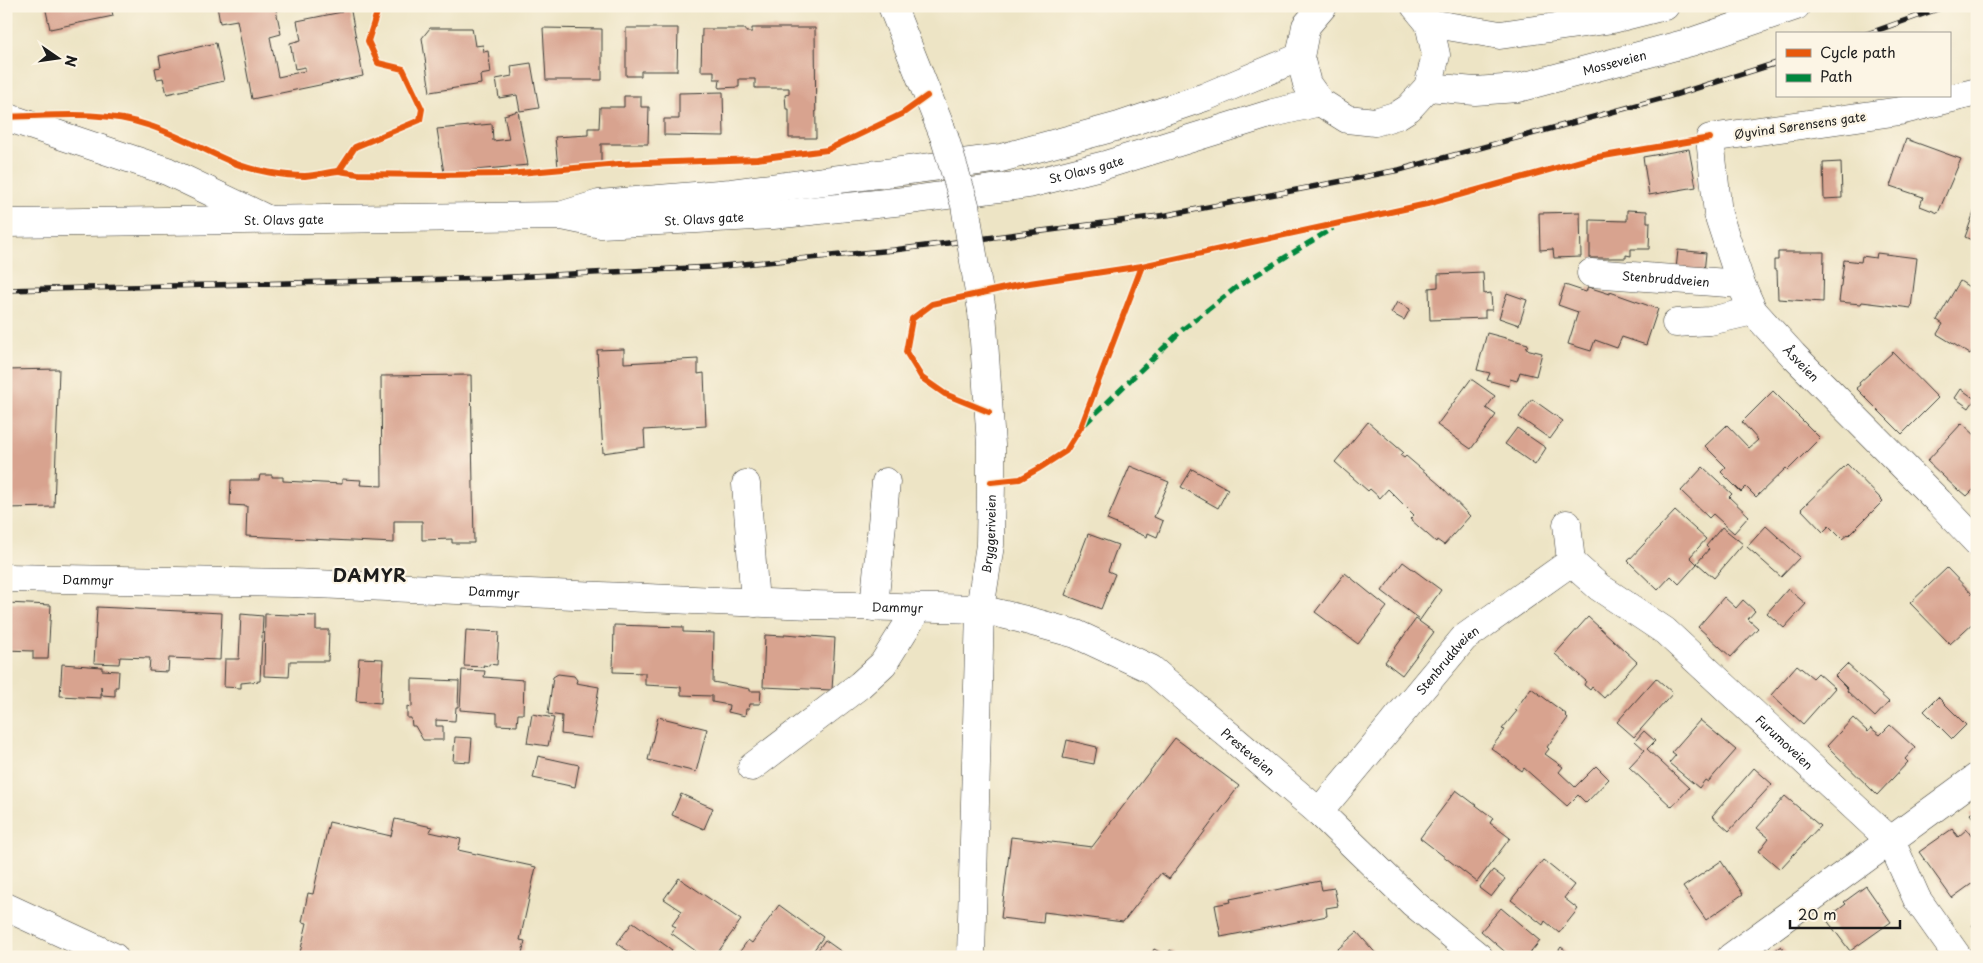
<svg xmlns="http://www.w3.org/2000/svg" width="1983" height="963" font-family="'Playpen Sans',sans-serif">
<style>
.building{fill:#d8a38f}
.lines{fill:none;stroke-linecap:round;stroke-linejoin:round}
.minor-casing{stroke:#3b3a35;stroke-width:29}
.highway-casing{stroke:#3b3a35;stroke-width:29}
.minor{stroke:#fff;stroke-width:28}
.highway{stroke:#fff;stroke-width:28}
.rail-casing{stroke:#1c1c1c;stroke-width:5.5}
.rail{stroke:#fcf5e5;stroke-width:4;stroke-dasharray:11;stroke-linecap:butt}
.minor-bridge-casing{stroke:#3b3a35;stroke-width:29;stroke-linecap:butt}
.minor-bridge{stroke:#fff;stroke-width:28}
.quiet{stroke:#00873e;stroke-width:5;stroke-dasharray:10 5;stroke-linecap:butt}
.cycleway-casing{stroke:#fcf5e5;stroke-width:9}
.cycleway{stroke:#e8590c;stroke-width:6}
.labels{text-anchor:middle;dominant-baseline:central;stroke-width:4.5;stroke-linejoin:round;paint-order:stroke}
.street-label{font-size:12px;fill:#1c1c1c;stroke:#fcf5e5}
.district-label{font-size:18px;font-weight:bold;letter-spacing:1px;fill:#1c1c1c;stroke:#fcf5e5}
</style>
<rect width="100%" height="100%" fill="#fcf5e5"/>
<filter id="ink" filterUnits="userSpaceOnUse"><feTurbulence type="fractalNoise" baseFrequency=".02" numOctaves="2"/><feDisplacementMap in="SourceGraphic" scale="10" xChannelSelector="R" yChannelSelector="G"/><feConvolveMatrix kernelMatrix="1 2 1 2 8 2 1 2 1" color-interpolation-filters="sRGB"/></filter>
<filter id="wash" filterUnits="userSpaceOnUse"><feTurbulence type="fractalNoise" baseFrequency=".0096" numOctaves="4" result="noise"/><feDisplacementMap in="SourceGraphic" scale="20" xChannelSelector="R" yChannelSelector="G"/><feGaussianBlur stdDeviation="1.12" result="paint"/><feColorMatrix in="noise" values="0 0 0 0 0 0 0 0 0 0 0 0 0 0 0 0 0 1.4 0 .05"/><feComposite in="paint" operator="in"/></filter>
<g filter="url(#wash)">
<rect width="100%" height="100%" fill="#ede4c5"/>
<g id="blocks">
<g class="building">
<polygon points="45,6 111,6 113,16 50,29"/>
<polygon points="217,6 290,6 276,10 281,34 270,37 278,77 305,71 305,67 295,69 290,43 301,40 297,21 342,12 340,6 350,6 363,76 252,99 237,20 220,23"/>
<polygon points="430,28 472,28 475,46 483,45 484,52 488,51 491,73 480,75 481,84 430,92 422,38"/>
<polygon points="543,28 602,29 602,80 546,80"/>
<polygon points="626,28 678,28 677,71 641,71 641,76 626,76"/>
<polygon points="752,28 815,28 816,138 789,138 789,109 786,109 785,95 789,94 789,88 755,88 755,79 739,79 739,87 719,88 720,79 714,79 714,71 701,71 702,29 746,29 746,32 752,32"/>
<polygon points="216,43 224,81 167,94 163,78 157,79 155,68 161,67 159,56"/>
<polygon points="531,63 539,108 520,111 517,95 499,98 496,79 512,76 511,66"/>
<polygon points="723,92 724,136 664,135 664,119 679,119 679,93"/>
<polygon points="624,96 641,96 641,107 649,107 648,144 601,144 601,164 558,167 555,137 588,135 588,128 599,128 600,107 624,107"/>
<polygon points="518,111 528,165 444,173 437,129 492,124 493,141 509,139 504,115"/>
<polygon points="1906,139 1961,159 1938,213 1920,206 1923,197 1890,186"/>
<polygon points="1689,149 1696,187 1649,195 1643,157"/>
<polygon points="1841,162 1842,198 1824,199 1823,163"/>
<polygon points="1977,204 1977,241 1976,242 1965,237"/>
<polygon points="1627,210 1647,211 1647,222 1650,222 1649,249 1631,249 1631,256 1626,255 1626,258 1590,258 1590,220 1627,221"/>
<polygon points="1580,212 1581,257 1554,258 1553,249 1540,250 1539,213"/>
<polygon points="1678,250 1706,253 1704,272 1676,269"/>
<polygon points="1778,252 1824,252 1823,302 1778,299 1777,270 1774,270 1774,260 1778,260"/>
<polygon points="1877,253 1917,258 1911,308 1862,302 1861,304 1839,302 1844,260 1861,262 1862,256 1876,258"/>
<polygon points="1483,272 1484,294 1491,293 1492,310 1485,310 1485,318 1430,320 1429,288 1438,287 1438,274"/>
<polygon points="1960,281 1977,292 1977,344 1970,354 1937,334 1943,324 1937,320"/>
<polygon points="1565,285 1586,292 1588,287 1610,294 1610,292 1658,309 1646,345 1622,337 1617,348 1595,340 1591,351 1568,344 1578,312 1558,305"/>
<polygon points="1507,293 1527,300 1519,325 1499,318"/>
<polygon points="1397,302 1410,309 1404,320 1391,313"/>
<polygon points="1487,333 1528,344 1526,349 1542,353 1536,376 1520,372 1517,381 1510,379 1509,386 1487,380 1490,373 1477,370"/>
<polygon points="624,349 624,363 698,359 698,374 704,373 706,426 644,430 645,447 603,453 597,350"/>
<polygon points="1893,352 1938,398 1902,434 1856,388 1860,385 1859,383"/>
<polygon points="59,369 54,507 6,508 6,370"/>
<polygon points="471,375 474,543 452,543 452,539 422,540 422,521 394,521 394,543 246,536 247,506 230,505 231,480 259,480 260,475 272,475 272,477 283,477 283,481 342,484 342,479 361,480 360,485 382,486 381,376"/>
<polygon points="1471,379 1495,396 1486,408 1496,415 1471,449 1437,425"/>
<polygon points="1961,389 1975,399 1969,408 1955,398"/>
<polygon points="1773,391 1820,438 1788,470 1786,468 1756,497 1746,487 1741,492 1721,472 1726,467 1705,446 1727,425 1749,448 1758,440 1742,422"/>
<polygon points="1532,399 1563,421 1550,439 1519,417"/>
<polygon points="1368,422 1403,452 1400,455 1404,458 1406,456 1440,485 1470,516 1444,545 1437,540 1436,542 1410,519 1414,515 1388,489 1380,498 1370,489 1368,491 1335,462"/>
<polygon points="1962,423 1977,437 1977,486 1967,496 1960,490 1959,491 1927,461"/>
<polygon points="1517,428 1546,448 1535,465 1505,444"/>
<polygon points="1847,464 1883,501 1849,535 1848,534 1842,539 1829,526 1823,532 1801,509"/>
<polygon points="1130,466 1169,482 1154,517 1163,521 1157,537 1148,533 1147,537 1107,520"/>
<polygon points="1703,467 1732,494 1729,497 1749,516 1734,533 1713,514 1709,518 1681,491"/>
<polygon points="1192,469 1228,489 1218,508 1181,487"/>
<polygon points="1675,511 1706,539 1690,557 1697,564 1679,584 1671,576 1658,590 1628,561"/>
<polygon points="1766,526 1800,557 1781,577 1747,547"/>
<polygon points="1722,527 1743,544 1714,578 1697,563 1709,549 1706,546"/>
<polygon points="1088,534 1118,545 1108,571 1115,574 1101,609 1065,595"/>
<polygon points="1403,562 1441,590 1420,620 1382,591"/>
<polygon points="1947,568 1977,599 1977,619 1950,644 1910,603"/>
<polygon points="1345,573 1387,607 1358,644 1315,612"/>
<polygon points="1788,589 1806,604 1784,628 1767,613"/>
<polygon points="1724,597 1736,608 1743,600 1755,611 1748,619 1758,628 1731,657 1698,627"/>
<polygon points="6,603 51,605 48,659 33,659 33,651 6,650"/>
<polygon points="97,607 222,613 220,660 169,658 168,672 149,671 150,658 120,657 119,664 94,663"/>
<polygon points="241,614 263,616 260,681 241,683 241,688 224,687 225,659 239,659"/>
<polygon points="265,614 316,616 316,630 329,630 328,661 290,661 289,677 264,676"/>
<polygon points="1588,617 1637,662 1604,698 1592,687 1590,690 1584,685 1586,681 1555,654"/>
<polygon points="1416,619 1434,632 1402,675 1385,662"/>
<polygon points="614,625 683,627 683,632 714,633 713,682 750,689 750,691 761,691 760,704 750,704 749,709 746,709 745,716 728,712 729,705 712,702 712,696 681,695 681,687 645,685 645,673 613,672"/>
<polygon points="466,630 499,632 497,665 489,664 489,666 483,665 484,667 464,666"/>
<polygon points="785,634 835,638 832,690 763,687 765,635 785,636"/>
<polygon points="359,658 383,659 381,703 356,701"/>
<polygon points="62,664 102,667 102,670 119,671 118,687 115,687 115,696 102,695 101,686 101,698 60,696"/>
<polygon points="1847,664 1889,702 1875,717 1847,691 1848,689 1835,676"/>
<polygon points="1797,665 1813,678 1818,673 1835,688 1803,724 1771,695"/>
<polygon points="462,670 485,671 484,677 524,680 523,714 518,714 517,726 497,725 497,713 460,710"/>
<polygon points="558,674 574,676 577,680 576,683 599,687 591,738 561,734 562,716 548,714 553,677"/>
<polygon points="1656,678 1673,693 1634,737 1617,722"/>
<polygon points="412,679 459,681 458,707 456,707 455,721 436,720 436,726 443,726 443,740 423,740 415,726 412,726 411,718 407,718 407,706 412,707"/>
<polygon points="1531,688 1566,714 1565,715 1568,718 1547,747 1549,749 1545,754 1563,767 1559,772 1575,787 1596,766 1609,779 1586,803 1578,795 1567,806 1524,768 1522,771 1491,748 1505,730 1502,729 1517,711 1515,710"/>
<polygon points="1938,697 1966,725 1952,739 1924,711"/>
<polygon points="532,714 554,718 548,746 527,743"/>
<polygon points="658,717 707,729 696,772 648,760"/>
<polygon points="1853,718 1868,732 1871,728 1880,735 1890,725 1915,748 1905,759 1908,762 1877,795 1827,746"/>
<polygon points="1700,720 1736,750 1708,782 1705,780 1699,788 1669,763 1676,755 1672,752"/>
<polygon points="1644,731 1655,741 1647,749 1689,788 1672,807 1629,767 1645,750 1635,741"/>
<polygon points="455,737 472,738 470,762 453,761"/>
<polygon points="1175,738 1239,786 1169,879 1161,873 1123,922 1044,912 1043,923 1001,918 1011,837 1092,847"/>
<polygon points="1067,740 1097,747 1094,764 1063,758"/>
<polygon points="538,756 579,765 575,787 533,778"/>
<polygon points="1754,768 1772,784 1729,831 1712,816"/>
<polygon points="1456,790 1493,818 1490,823 1510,838 1477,882 1420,838"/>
<polygon points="681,794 713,808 704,829 672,815"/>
<polygon points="1785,796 1820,826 1780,869 1759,851 1769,838 1757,828"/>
<polygon points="1977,809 1977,823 1970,814"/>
<polygon points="395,819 432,827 430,832 461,839 458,850 536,867 520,940 525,941 521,957 299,957 307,923 302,922 308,893 313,894 329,822 391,836"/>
<polygon points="1952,829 1958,837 1967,829 1977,843 1977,880 1952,898 1919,852"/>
<polygon points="1543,860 1574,885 1564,898 1578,909 1559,933 1545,921 1543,925 1511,900"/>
<polygon points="1721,861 1743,894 1706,920 1683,887"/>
<polygon points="1493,870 1505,879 1491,897 1479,888"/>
<polygon points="679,878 741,920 716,955 714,953 712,957 704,957 671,933 676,927 672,925 682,911 664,899"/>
<polygon points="1320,881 1322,890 1334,888 1338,906 1326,908 1327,916 1221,937 1215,905 1231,902 1230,899"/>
<polygon points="1866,886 1891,922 1850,951 1826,919 1846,904 1844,902"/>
<polygon points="779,905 823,937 809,957 736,957 748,940 752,943"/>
<polygon points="1501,908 1540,941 1527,957 1511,957 1481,931"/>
<polygon points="633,922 672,950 667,957 636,957 617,943"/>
<polygon points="1977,922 1977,933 1972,925"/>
<polygon points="1357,932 1379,957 1329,957"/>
<polygon points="825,940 849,957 813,957"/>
<polygon points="1781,946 1789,957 1765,957"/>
<polygon points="1561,947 1574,957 1554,957"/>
<polygon points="1154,949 1167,956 1170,950 1184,957 1150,957"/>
</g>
</g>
</g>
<g filter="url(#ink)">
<use href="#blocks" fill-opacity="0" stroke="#3b3a35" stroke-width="1"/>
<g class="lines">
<g class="minor-casing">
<g id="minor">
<polyline points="892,6 944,136"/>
<path id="s1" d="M1977 92 1900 111 1710 138 1718 214 1741 284 1753 311 1793 355 1939 502 1977 542"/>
<polyline points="6,117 167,171 267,219"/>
<path id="s2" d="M1591 273 1741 284"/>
<polyline points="1676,323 1710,321 1753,311"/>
<polyline points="746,484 755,603"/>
<path id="s3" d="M1571 562 1599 587 1665 631 1891 841 1917 899 1958 957"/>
<path id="s4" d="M6 578 292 583 812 605 980 609 1022 619 1076 634 1151 669 1319 812 1413 903 1479 957"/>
<polyline points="874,607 886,482"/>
<polyline points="752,767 860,685 883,664 918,608"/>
<path id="s5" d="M1319 812 1464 638 1571 562 1567 524"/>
<polyline points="6,907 114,957"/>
<path id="s6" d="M971 957 980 609 990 545 991 482V445L982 311"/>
<polyline points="1731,957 1977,777"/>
</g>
</g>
<g class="highway-casing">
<g id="highway">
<polyline points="1323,6 1306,26 1300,57 1307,84 1320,102 1347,119 1375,122 1398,115 1409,108 1428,87 1436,55 1429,23 1415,6"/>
<polyline points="1429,23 1500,35 1613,19 1665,6"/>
<path id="s7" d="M1428 87 1475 91 1518 88 1691 42 1796 6"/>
<polyline points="563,215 599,204 731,193 1001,158 1119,126 1205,97 1300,57"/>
<path id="s8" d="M6 223 562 216 601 224 773 215 904 201 1029 184 1105 165 1273 113 1320 102"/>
</g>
</g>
<use href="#minor" class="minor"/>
<use href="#highway" class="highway"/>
<g class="rail-casing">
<g id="rail">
<polyline points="1867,34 1946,6"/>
<polyline points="6,290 493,278 712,267 894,250 1167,215 1399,170 1674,95 1777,63"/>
</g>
</g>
<use href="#rail" class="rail"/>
<g class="minor-bridge-casing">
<polyline id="minor-bridge" points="944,136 965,205 982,311"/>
</g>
<use href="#minor-bridge" class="minor-bridge"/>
<polyline class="quiet" points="1085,424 1182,330 1238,286 1333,228"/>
<g class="cycleway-casing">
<g id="cycleway">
<polyline points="379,6 368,41 378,63 403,69 422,109 420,120 355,147 339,171 358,174 436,175 508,174 619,164 757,159 827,150 902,114 927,96"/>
<path d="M6 117C52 116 103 110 147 125 177 134 205 151 234 163 254 171 284 176 305 176 317 175 328 172 339 171"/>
<polyline points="989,412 945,394 922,378 906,352 912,319 932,304 1023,284 1142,266"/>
<polyline points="991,482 1020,479 1038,469 1066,451 1081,427 1142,266 1427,204 1592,158 1710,138"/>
</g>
</g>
<use href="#cycleway" class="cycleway"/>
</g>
</g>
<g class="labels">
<g class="street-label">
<text stroke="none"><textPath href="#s7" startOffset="190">Mosseveien</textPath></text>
<text transform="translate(1800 125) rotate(-8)">Øyvind Sørensens gate</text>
<text stroke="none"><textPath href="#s8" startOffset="1085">St Olavs gate</textPath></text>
<text stroke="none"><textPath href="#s8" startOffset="278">St. Olavs gate</textPath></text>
<text stroke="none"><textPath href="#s8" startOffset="699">St. Olavs gate</textPath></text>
<text stroke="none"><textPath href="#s2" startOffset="75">Stenbruddveien</textPath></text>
<text stroke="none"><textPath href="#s1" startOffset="522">Åsveien</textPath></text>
<text stroke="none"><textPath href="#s6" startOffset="424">Bryggeriveien</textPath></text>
<text stroke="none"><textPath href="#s4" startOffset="82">Dammyr</textPath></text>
<text stroke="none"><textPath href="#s4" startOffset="488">Dammyr</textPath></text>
<text stroke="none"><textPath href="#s4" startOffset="892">Dammyr</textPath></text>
<text stroke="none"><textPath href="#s5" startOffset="199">Stenbruddveien</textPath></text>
<text stroke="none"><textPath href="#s3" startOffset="280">Furumoveien</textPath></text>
<text stroke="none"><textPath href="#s4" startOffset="1284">Presteveien</textPath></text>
</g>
<g class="district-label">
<text x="370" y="574">DAMYR</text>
</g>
</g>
<rect width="1983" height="963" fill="none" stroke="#fcf5e5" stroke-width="25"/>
<rect x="1776" y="32" width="175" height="65" fill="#fcf5e5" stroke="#a29e95"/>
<rect x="1786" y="49" width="25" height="8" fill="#e8590c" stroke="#a29e95"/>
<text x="1820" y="58" font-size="15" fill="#1c1c1c">Cycle path</text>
<rect x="1786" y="74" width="25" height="8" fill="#00873e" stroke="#a29e95"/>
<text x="1820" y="82" font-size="15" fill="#1c1c1c">Path</text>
<g transform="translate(58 58) rotate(103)" stroke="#fcf5e5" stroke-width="4" paint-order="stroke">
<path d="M0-4L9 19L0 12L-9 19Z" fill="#1c1c1c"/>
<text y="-8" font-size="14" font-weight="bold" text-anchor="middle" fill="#1c1c1c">N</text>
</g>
<path d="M1790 920v8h110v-8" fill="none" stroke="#1c1c1c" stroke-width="2.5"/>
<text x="1798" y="920" font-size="15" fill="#1c1c1c" stroke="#fcf5e5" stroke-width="4" paint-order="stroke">20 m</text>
</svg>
